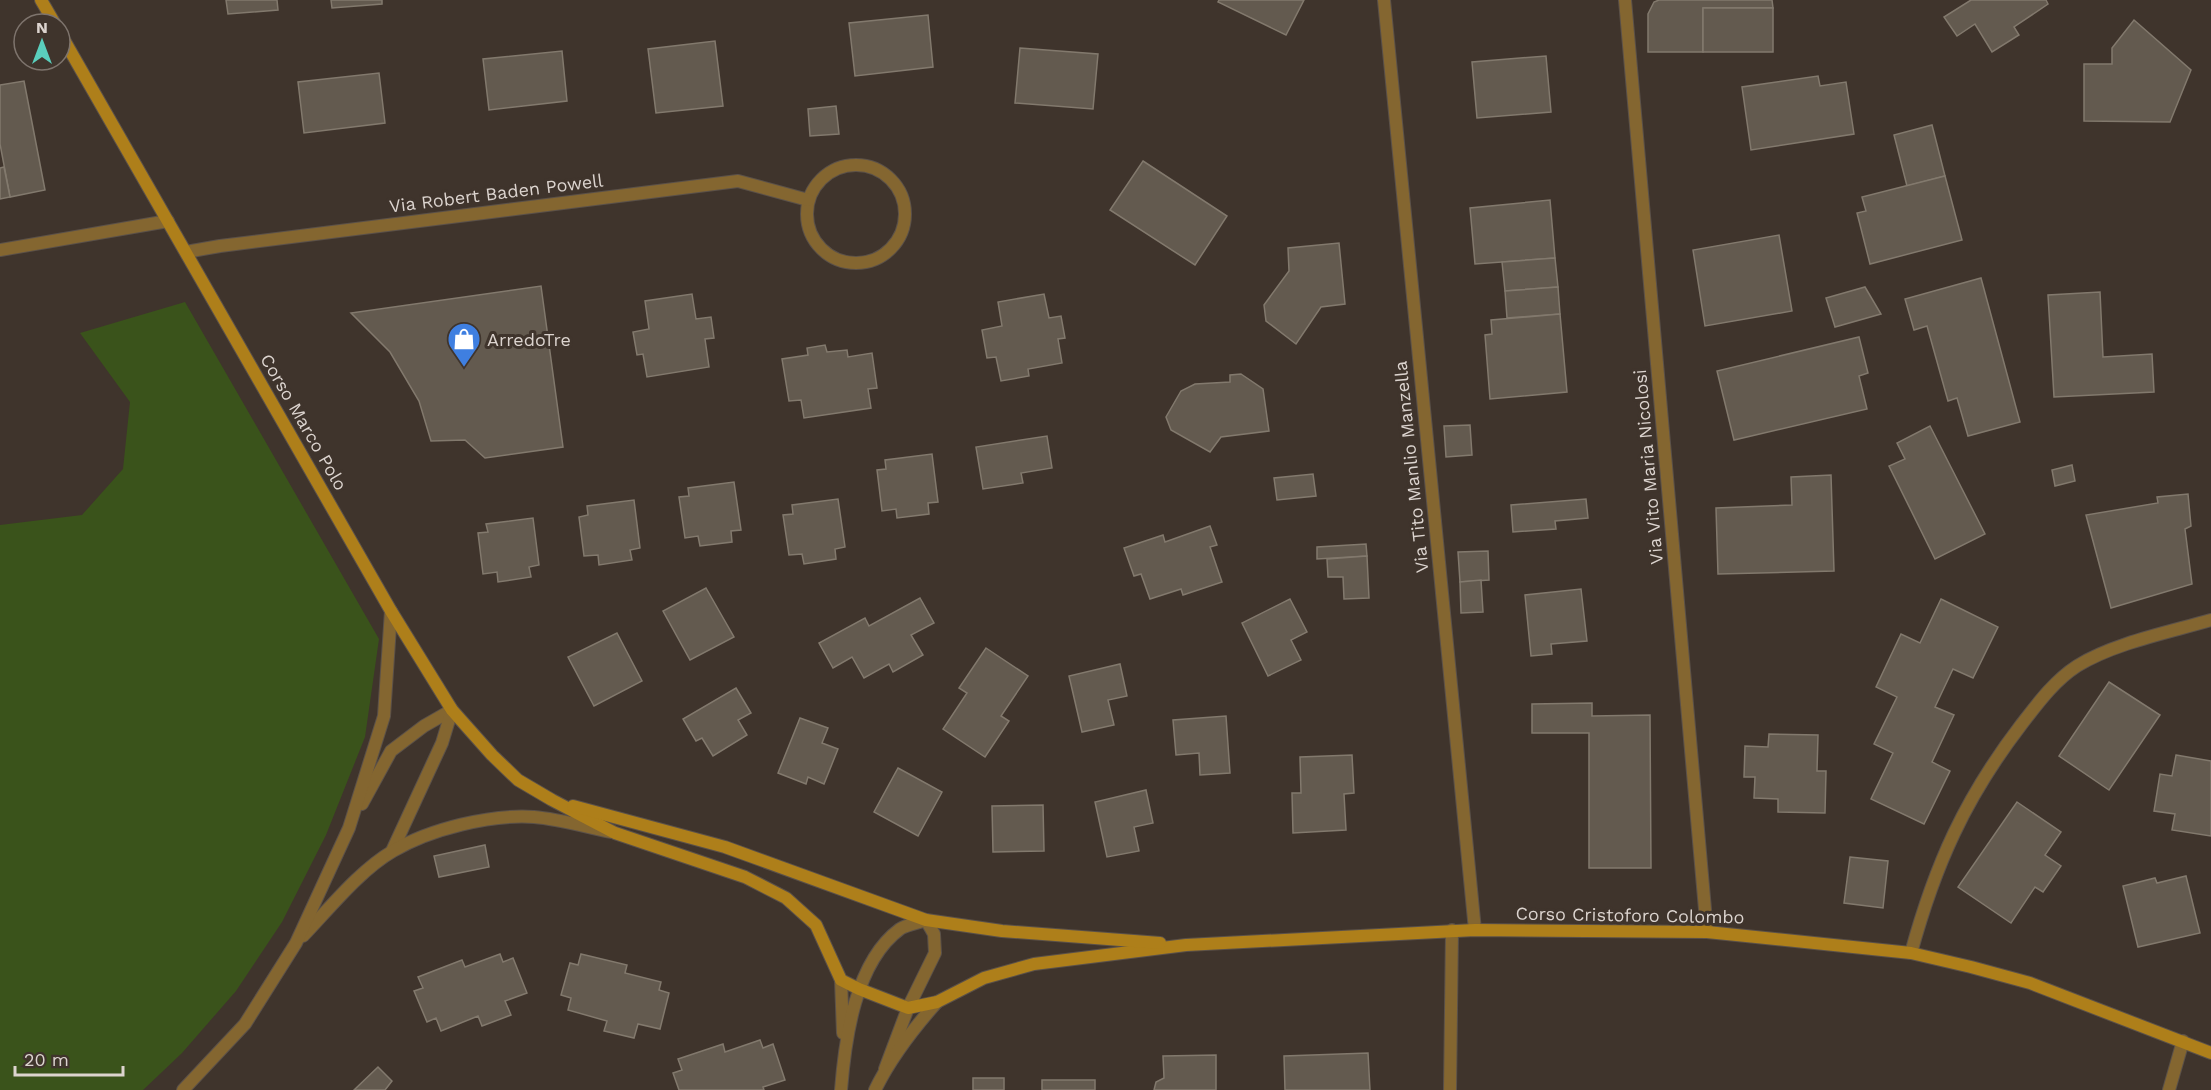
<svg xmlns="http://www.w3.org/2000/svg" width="2211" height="1090" font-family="'Work Sans',sans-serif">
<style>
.green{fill:#3a531b}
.building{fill:#635a4f;stroke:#82796d;stroke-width:1.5}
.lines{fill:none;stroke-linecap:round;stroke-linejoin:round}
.service-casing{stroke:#5b5149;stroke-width:14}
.minor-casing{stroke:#5b5149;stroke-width:14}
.tertiary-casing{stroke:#5b5149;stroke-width:14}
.secondary-casing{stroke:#5b5149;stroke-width:14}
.service{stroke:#846630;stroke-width:12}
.minor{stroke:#846630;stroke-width:12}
.tertiary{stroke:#846630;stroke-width:12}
.secondary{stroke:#ae7f1a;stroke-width:12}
.labels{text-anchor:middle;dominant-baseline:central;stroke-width:6;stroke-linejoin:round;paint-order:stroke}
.street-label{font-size:18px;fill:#dcd4cf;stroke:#3f342c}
.poi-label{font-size:18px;fill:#dcd4cf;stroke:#3f342c;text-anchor:start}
</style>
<rect width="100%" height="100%" fill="#3f342c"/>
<polygon class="green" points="185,302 379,639 365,737 326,835 282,922 236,991 182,1053 143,1090 0,1090 0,525 82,515 123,469 130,402 80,333"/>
<g class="building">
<polygon points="226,0 277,0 278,10 228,14"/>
<polygon points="331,0 382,0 382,4 332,8"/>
<polygon points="1219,0 1304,0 1286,35 1218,2"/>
<polygon points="1659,0 1772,0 1773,8 1703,8 1703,52 1648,52 1648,14 1654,2"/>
<polygon points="1971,0 2046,0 2048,4 2014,27 2019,35 1992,52 1975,24 1957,36 1944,17"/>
<rect x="1703" y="8" width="70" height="44"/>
<polygon points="928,15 933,67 855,76 849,23"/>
<polygon points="2134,20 2191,70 2170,122 2084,121 2084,64 2112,64 2112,48"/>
<polygon points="715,41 723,106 656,113 648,49"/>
<polygon points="1020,48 1098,54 1093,109 1015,103"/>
<polygon points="562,51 567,101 489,110 483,59"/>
<polygon points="1546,56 1551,112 1477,118 1472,62"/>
<polygon points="379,73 385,123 304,133 298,82"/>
<polygon points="1818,76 1820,86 1846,82 1854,134 1751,150 1742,87"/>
<polygon points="24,81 45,190 10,197 0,144 0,85"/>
<polygon points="836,106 839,134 810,136 808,109"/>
<polygon points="1932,125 1945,176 1907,186 1894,135"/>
<polygon points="1143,161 1227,216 1195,265 1110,210"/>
<polygon points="4,167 10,197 0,199 0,168"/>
<polygon points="1945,176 1962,240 1870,264 1857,213 1866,211 1862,197"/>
<polygon points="1550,200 1555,258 1475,264 1470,208"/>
<polygon points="1779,235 1792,311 1705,326 1693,250"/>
<polygon points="1339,243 1345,304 1321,307 1296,344 1266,321 1264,305 1289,271 1288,248"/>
<polygon points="1555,258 1558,287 1505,291 1502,262"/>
<polygon points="1981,278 2020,422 1968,436 1957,398 1948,401 1927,326 1914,330 1905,299"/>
<polygon points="541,286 563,447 485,458 465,440 431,441 419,401 390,352 351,313"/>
<polygon points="1558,287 1560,314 1507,318 1505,291"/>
<polygon points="1865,287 1881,314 1835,327 1826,298"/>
<polygon points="2100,292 2103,357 2152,354 2154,392 2054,397 2048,295"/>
<polygon points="692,294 696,319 711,317 714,338 705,339 709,367 647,377 643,354 637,355 633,332 649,329 645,301"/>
<polygon points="1044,294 1049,318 1061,316 1065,338 1058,339 1062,363 1028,369 1029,376 1001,381 996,357 987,358 982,330 1002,326 998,302"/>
<polygon points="1560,314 1567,392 1490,399 1485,335 1492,334 1491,320"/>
<polygon points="1859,337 1868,373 1859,376 1867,409 1734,440 1717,371"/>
<polygon points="825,345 827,352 847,350 848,357 872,353 877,388 868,389 871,408 804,418 801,400 789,401 782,359 808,355 807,348"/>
<polygon points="1241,374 1263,389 1269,431 1221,437 1210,452 1171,430 1166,417 1181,391 1195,384 1230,382 1230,375"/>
<polygon points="1470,425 1472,455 1446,457 1444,426"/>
<polygon points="1930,426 1985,534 1935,559 1889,466 1905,459 1897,443"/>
<polygon points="1047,436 1052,468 1021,473 1023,483 983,489 976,447"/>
<polygon points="932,454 938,502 928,503 929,514 897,518 896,509 882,511 877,470 886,469 885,460"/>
<polygon points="2072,465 2075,481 2055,486 2052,470"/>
<polygon points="1313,474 1316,496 1277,500 1274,478"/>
<polygon points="1831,475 1834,571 1718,574 1716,508 1792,505 1791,477"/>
<polygon points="734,482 741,530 731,531 732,542 700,546 698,536 685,538 679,497 689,496 688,488"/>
<polygon points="2188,494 2191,526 2185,529 2192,584 2111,608 2086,515 2158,503 2157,497"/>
<polygon points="838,499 845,547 835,549 836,559 804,564 802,554 789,555 783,515 793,514 792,505"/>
<polygon points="1586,499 1588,518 1555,521 1556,529 1513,532 1511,505"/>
<polygon points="634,500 640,548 630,550 632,560 599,565 598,555 584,556 579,517 588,515 587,506"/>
<polygon points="533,518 539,565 529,567 531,577 498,582 497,572 483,574 478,533 488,532 486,524"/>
<polygon points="1210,526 1217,545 1210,547 1222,582 1183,595 1181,589 1150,599 1141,574 1134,576 1124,548 1163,535 1165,542"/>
<polygon points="1366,544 1367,556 1317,559 1317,547"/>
<polygon points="1488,551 1489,580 1460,582 1458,552"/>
<polygon points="1367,556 1369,598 1344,599 1343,577 1328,577 1327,559"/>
<polygon points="1481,580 1483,612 1461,613 1460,582"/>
<polygon points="706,588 734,637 690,660 663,611"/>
<polygon points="1581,589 1587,641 1551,644 1552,654 1531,656 1525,595"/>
<polygon points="920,598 934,623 911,635 923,655 893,672 889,664 864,678 852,657 833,668 819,643 865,618 869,626"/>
<polygon points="1290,599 1307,632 1291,640 1301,660 1268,676 1242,623"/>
<polygon points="1941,599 1998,627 1973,678 1953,669 1935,707 1954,715 1932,762 1950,771 1924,824 1871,799 1893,753 1874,744 1897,697 1876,687 1901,634 1920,643"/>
<polygon points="617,633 642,681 594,706 568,657"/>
<polygon points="986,648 1028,676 1001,716 1009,721 985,757 943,729 967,693 959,688"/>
<polygon points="1120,664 1127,696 1108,700 1114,725 1082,732 1069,676"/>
<polygon points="2109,682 2160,715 2109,790 2059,756"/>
<polygon points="736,688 751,713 738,720 747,735 713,756 702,738 696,741 683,719"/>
<polygon points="1592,703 1592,716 1650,715 1651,868 1589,868 1589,733 1532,733 1532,704"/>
<polygon points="1226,716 1230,773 1200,775 1199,753 1176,755 1173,720"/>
<polygon points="800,718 828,728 822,743 838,749 824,784 808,777 806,784 778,773"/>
<polygon points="1769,734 1818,735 1817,771 1826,771 1825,813 1778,812 1778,799 1754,798 1755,777 1744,777 1745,746 1768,747"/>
<polygon points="1352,755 1354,793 1344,794 1346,830 1293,833 1292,793 1301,793 1300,757"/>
<polygon points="2176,755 2211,761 2211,836 2172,830 2175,814 2154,811 2160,774 2172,776"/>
<polygon points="898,768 942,792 918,836 874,812"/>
<polygon points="1146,790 1153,823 1134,827 1139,851 1107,857 1095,802"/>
<polygon points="2017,802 2061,832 2045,855 2061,866 2043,892 2035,887 2011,923 1958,887"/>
<polygon points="1043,805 1044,851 993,852 992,806"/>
<polygon points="485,845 489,867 439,877 434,856"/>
<polygon points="1850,857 1888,861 1883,908 1844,903"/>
<polygon points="2186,876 2200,933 2138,947 2123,886 2155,878 2157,883"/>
<polygon points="500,954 503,962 513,958 527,993 505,1001 511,1015 482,1026 478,1016 441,1031 436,1018 427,1022 414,991 423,988 418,977 462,960 465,967"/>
<polygon points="581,954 627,965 625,973 661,982 659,990 669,993 660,1029 638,1024 634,1038 604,1031 607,1021 568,1010 571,998 561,995 570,963 578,965"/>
<polygon points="760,1040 763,1048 773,1044 785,1080 763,1087 764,1090 679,1090 673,1073 682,1070 678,1059 723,1044 725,1052"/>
<polygon points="1368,1053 1370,1090 1285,1090 1284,1056"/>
<polygon points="1216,1055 1216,1090 1154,1090 1156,1082 1164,1078 1163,1056"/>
<polygon points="378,1067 392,1081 385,1090 354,1090"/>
<rect x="973" y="1078" width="31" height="12"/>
<rect x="1042" y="1080" width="53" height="10"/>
</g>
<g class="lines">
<g class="service-casing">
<polyline id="service" points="2169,1090 2183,1041"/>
</g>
<g class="minor-casing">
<g id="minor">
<polyline points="1384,0 1475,930"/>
<polyline points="1625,0 1707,932"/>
<circle cx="856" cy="214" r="49"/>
<polyline points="0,250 168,221"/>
<polyline points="186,252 220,246 738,181 808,200"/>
<path d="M1911 953C1935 865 1965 798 2021 725 2038 703 2054 681 2077 666 2114 643 2170 632 2211 620"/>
<polyline points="1450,1090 1452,930"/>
</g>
</g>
<g class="tertiary-casing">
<g id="tertiary">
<polyline points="362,804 391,751 424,726 452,710"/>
<polyline points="392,851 442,743 452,710"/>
<path d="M303 936C329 909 360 870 393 851 430 829 491 814 534 817 559 819 586 827 611 832"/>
<polyline points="841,980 843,1033"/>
<polyline points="183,1090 245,1024 296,943 349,828 384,716 391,611"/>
<path d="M841 1090C845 1039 855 962 900 929 906 925 918 923 926 920L934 934 935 953 908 1008 885 1069"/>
<path d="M875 1090C891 1057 913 1029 937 1002"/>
</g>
</g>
<g class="secondary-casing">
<g id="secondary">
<polyline points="41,0 55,24"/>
<polyline points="60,33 391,611 452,710 492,755 518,780 552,800 615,833 745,877 786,898 816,925 841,980 859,989 908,1008 937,1002 984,978 1034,964 1186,945 1475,930 1707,932 1911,953 1971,967 2030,983 2211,1053"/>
<polyline points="573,806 725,847 926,920 1002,931 1160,943"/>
</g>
</g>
<use href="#service" class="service"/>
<use href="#minor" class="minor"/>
<use href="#tertiary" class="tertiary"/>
<use href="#secondary" class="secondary"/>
</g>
<defs>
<g id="shop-pin" transform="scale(1.725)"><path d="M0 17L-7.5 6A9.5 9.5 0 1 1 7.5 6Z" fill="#3f7fe0" stroke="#3f342c"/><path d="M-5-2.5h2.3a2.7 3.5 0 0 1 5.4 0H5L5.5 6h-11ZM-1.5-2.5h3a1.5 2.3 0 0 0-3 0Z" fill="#fff"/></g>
</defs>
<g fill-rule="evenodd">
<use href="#shop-pin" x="464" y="339"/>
</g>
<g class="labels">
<g class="street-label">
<text transform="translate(496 193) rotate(-7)">Via Robert Baden Powell</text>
<text transform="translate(304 422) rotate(60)">Corso Marco Polo</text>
<text transform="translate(1411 467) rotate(-96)">Via Tito Manlio Manzella</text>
<text transform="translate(1648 467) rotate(-95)">Via Vito Maria Nicolosi</text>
<text transform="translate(1630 915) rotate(1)">Corso Cristoforo Colombo</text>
</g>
<g class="poi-label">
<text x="487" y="339">ArredoTre</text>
</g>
</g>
<g transform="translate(42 42)"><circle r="28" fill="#3f342c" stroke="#7e746d" stroke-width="1.5"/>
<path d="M0-4.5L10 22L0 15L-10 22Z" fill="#5acebc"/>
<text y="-9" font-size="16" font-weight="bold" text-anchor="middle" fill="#dcd4cf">N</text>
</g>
<path d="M15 1066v9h108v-9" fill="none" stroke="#dcd4cf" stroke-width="3"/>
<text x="24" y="1066" font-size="18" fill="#dcd4cf" stroke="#3f342c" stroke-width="4.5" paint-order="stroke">20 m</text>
</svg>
